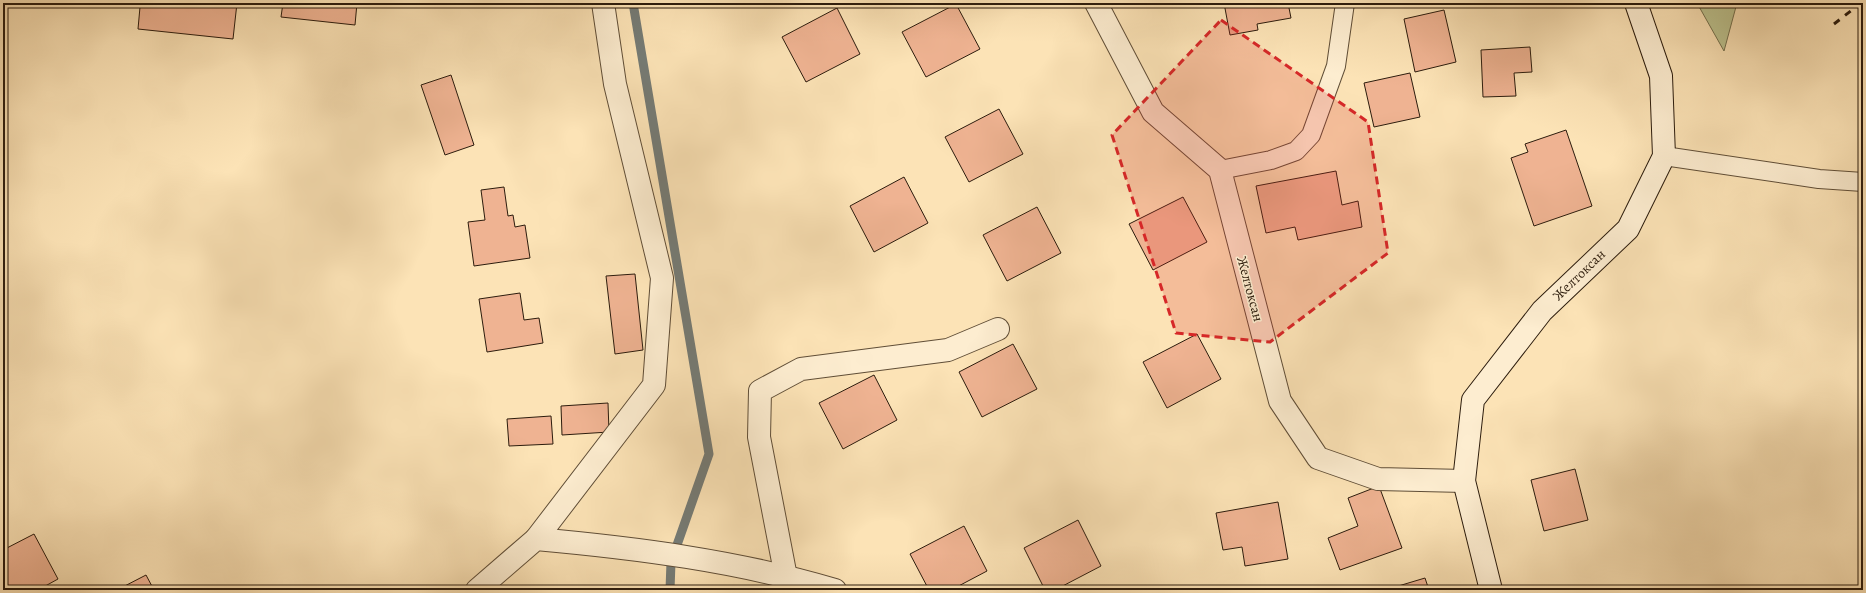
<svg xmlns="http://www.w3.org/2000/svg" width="1866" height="593" font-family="Alegreya,serif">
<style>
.green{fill:#bdc490;stroke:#74704e}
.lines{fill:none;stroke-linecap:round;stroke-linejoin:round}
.stream{stroke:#757b75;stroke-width:9}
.building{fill:#efb392;stroke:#2c1c0d}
.lane-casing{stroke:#604e37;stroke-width:20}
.street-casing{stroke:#604e37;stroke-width:24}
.secondary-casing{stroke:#2c1c0d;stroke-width:24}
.lane{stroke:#fdedd0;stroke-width:18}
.street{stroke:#fdedd0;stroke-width:22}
.secondary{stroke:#fdedd0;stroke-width:22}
.rail{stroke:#2c1c0d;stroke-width:3;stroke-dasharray:7 7;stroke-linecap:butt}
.marked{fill:#d62828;fill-opacity:0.2;stroke:#d62828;stroke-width:3;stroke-dasharray:8 5;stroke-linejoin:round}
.labels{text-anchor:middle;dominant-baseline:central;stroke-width:3;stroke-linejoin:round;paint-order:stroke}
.street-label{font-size:14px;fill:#2c1c0d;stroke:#fdedd0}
</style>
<rect width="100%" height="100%" fill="#fce3b6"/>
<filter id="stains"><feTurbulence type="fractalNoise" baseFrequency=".005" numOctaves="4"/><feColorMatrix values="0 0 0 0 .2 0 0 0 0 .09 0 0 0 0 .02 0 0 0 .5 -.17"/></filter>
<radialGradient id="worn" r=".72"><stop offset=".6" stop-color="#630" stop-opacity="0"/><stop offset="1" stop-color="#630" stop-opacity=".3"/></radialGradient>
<polygon class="green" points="1697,3 1737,3 1724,51"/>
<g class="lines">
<polyline class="stream" points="633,3 709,454 671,562 670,590"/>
</g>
<g class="building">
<polygon points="123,3 237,3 233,39 138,29 140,7 123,5"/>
<polygon points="283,3 357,3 355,25 281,17"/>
<polygon points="1224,3 1288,3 1291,18 1257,24 1258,30 1230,35"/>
<polygon points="956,4 980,49 926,77 902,32"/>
<polygon points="837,8 860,54 806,82 782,37"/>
<polygon points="1444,10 1456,62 1415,72 1404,19"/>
<polygon points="1530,47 1532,72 1514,73 1516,96 1483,97 1481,50"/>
<polygon points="1410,73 1420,117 1374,127 1364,83"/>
<polygon points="451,75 474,145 445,155 421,85"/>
<polygon points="999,109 1023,154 969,182 945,137"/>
<polygon points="1566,130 1592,206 1534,226 1511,158 1528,152 1525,144"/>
<polygon points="1336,171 1342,205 1358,201 1362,227 1298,240 1295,227 1266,233 1256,186"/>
<polygon points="904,177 928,223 874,252 850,206"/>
<polygon points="504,187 508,216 513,215 515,227 525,225 530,258 474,266 468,222 485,220 481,190"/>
<polygon points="1183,197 1207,242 1153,270 1129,224"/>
<polygon points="1037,207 1061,253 1007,281 983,235"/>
<polygon points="635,274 643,350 615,354 606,276"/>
<polygon points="520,293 524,320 539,318 543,343 487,352 479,299"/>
<polygon points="1197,334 1221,379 1167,408 1143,362"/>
<polygon points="1013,344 1037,389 982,417 959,372"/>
<polygon points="874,375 897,420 843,449 819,403"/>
<polygon points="608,403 609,432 562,435 561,406"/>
<polygon points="551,416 553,444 509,446 507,419"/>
<polygon points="1575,469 1588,520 1544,531 1531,480"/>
<polygon points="1379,486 1402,548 1340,570 1328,538 1358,526 1348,498"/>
<polygon points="1278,502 1288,559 1245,566 1242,547 1223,550 1216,513"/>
<polygon points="1078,520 1101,566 1055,590 1045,590 1024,548"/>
<polygon points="964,526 987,571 951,590 929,590 910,554"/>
<polygon points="34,534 58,579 38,590 3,590 3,550"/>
<polygon points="146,575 154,590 117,590"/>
<polygon points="1425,578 1429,590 1385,590"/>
</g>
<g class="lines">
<g class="lane-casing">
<g id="lane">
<polyline points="1664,156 1819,179 1863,182"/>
<polyline points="1220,170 1271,160 1296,151 1311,135 1336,66 1345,3"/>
</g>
</g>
<g class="street-casing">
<g id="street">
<polyline points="1096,3 1153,112 1220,170 1280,401 1318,458 1378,479 1464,481"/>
<polyline points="536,539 654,385 662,278 615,84 603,3"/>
<polyline points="786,577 759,437 760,391 801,369 948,350 998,329"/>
<path d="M477 590 536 539C636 548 738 561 835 590"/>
</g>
</g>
<g class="secondary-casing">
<polyline id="secondary" points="1491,590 1464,481 1473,400 1542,311 1628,229 1664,156 1661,76 1636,3"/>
</g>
<use href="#lane" class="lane"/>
<use href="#street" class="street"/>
<use href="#secondary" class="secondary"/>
<polyline class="rail" points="1834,24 1861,3"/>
</g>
<path class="marked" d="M1221 20 1368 122 1388 253 1270 342 1176 333 1112 135Z"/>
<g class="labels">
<g class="street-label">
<text transform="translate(1579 275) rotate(-44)">Желтоксан</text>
<text transform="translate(1250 289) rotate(75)">Желтоксан</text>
</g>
</g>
<rect width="1866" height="593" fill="none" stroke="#fce3b6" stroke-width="16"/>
<rect x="4" y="4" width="1858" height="585" fill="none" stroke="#2c1c0d" stroke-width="2"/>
<rect x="8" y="8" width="1850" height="577" fill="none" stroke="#2c1c0d"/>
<rect width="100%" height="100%" filter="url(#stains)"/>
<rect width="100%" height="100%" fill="url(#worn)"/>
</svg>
